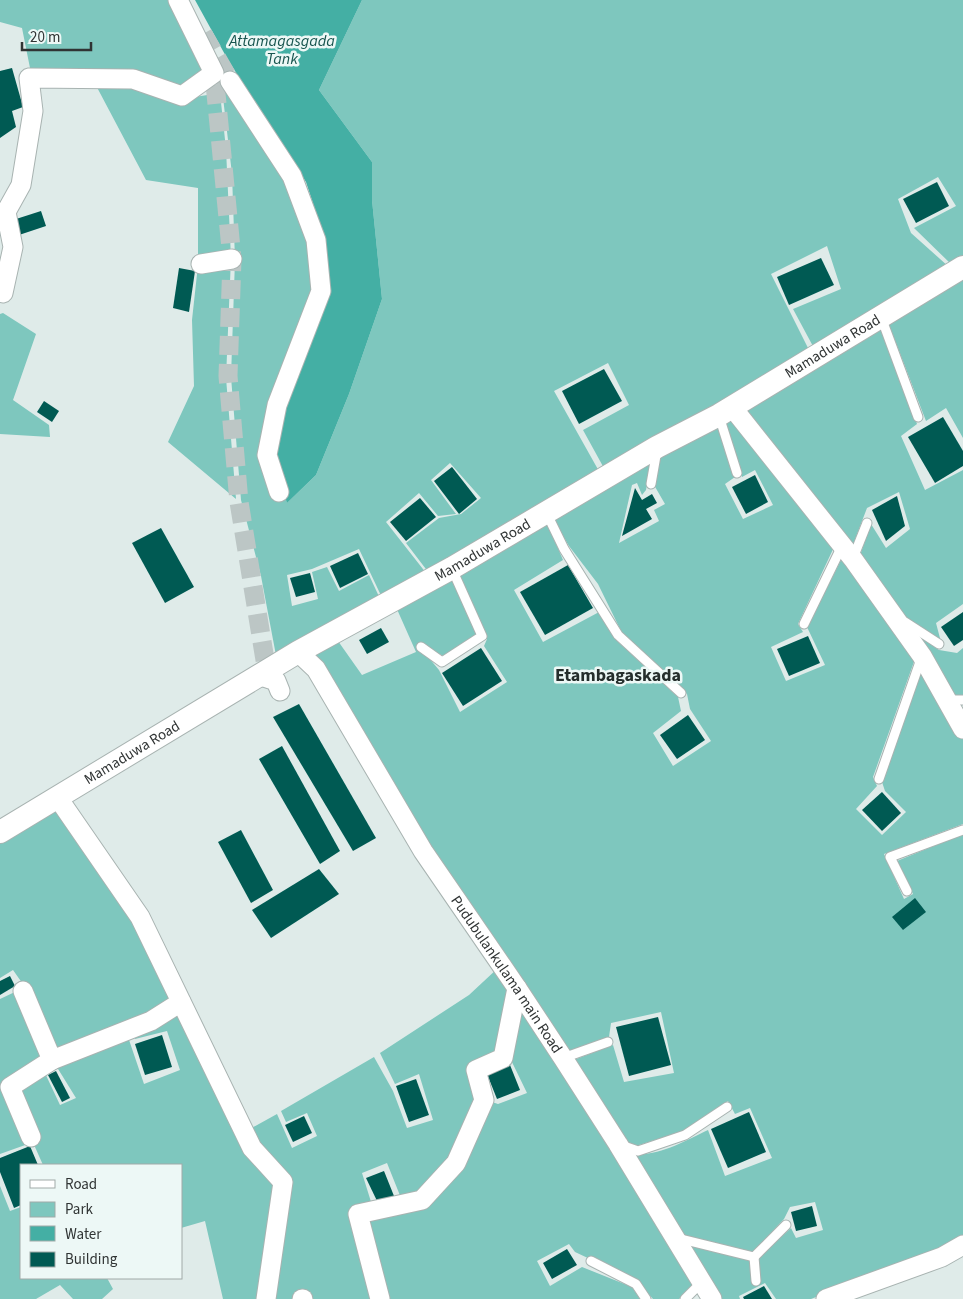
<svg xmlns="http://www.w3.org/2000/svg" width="963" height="1299" font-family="'Source Sans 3',sans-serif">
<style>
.green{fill:#7ec7be}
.water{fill:#44afa4}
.building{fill:#005a53}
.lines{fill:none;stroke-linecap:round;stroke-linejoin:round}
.minor-tunnel{stroke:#bcc6c5;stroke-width:19;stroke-dasharray:19 9;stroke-linecap:butt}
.service-casing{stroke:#a8b3b1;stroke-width:11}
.minor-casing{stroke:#a8b3b1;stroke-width:21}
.tertiary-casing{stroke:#a8b3b1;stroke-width:24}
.service{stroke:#fff;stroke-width:9}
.minor{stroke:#fff;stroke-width:19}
.tertiary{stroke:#fff;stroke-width:22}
.labels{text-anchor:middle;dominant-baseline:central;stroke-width:5;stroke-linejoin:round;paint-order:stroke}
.street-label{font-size:15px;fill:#303434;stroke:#edf8f6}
.water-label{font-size:16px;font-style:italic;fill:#18554f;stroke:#edf8f6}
.quarter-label{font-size:18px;font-weight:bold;fill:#252e2c;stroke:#edf8f6}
</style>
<rect width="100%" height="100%" fill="#dfebe9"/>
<g class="green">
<polygon points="0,0 176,0 207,65 212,90 182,93 31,73 22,28 0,22"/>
<polygon points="362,0 963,0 963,260 953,266 914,228 956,206 938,177 898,199 911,233 949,267 815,350 793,309 841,289 827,246 771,274 810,352 605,470 583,430 629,405 608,363 554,391 600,473 432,577 406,543 439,518 461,514 481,498 450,463 431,480 456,514 438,516 419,493 386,522 430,578 385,604 359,549 312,569 287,575 292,606 318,599 312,572 327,567 339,591 369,575 382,603 278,666 261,576 241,500 231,377 235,260 232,174 220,72 229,81 287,176 311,241 315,290 284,491 287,503 316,475 349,394 382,299 372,200 372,162 319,90"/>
<polygon points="91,76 182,99 220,93 226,149 231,258 226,378 236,499 168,442 194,386 192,320 198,265 198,188 146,180"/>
<polygon points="963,275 963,438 946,408 926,421 886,317"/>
<polygon points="3,313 36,334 13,400 49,425 50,437 0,434 0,314"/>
<polygon points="879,325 917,424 901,436 925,490 963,470 963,604 936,623 941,642 894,611 859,558 871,524 886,548 910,529 899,492 867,508 851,550 739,408"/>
<path d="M733 414 835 545 798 624 803 632 771 647 786 681 825 665 807 627 844 554 916 656 873 777 877 786 856 809 882 835 906 812 885 791 882 782 923 664 963 737V824L884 854 904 899 913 894 897 861 963 834V1239L811 1299H776L765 1283 739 1296 740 1299H715L684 1244 751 1260 753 1285 760 1284 758 1258 791 1228 796 1238 823 1230 815 1202 790 1207 784 1219 753 1252 677 1234 629 1153C654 1159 685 1141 708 1130L725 1176 772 1158 750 1108 735 1114 728 1101 684 1131 636 1146 621 1142 571 1061 613 1045 624 1082 674 1073 661 1012 611 1023 609 1037 564 1053 338 705 315 651 338 641 362 675 416 652 396 607 451 573 478 634 444 656 418 645 439 670 460 712 507 682 484 646 487 639 456 570 546 520 563 560 514 590 543 642 601 611 615 639 678 697 681 711 653 733 673 766 711 741 690 709 687 694 622 633 598 584 569 546 551 516 652 456 646 490 642 495 637 483 632 485 619 543 659 521 654 510 665 504 654 485 661 451 716 422 735 477 725 484 743 519 773 505 755 470 742 477 724 420Z"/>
<polygon points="910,630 939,650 957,653 963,648 963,695 948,695"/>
<polygon points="67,799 136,921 174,1000 55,1056 25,987 13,970 0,978 0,839"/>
<polygon points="498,968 512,987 500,1055 468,1067 481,1101 449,1162 418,1196 401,1198 387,1163 362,1173 372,1205 351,1210 377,1299 266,1299 290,1178 248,1130 277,1114 292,1148 317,1136 307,1113 286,1122 281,1111 374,1057 393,1091 407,1128 433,1120 419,1074 395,1084 380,1053 469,995"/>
<polygon points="17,991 46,1059 16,1089 44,1071 60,1105 76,1098 55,1064 127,1034 144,1084 180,1070 167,1031 135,1039 133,1032 178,1008 278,1185 258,1299 223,1299 205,1221 181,1228 181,1165 43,1165 35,1147 28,1144 0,1154 0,999"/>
<polygon points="518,999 697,1282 679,1299 653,1299 637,1281 575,1252 569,1244 537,1261 550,1286 582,1267 632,1287 640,1299 386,1299 364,1218 426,1205 489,1101 498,1104 527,1093 510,1058"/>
<polygon points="0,1186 10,1211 21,1207 21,1278 107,1278 113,1289 102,1299 73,1299 60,1285 36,1299 0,1299"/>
</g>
<polygon class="water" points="195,0 362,0 319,90 372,162 372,200 382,299 349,394 316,475 287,503 271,453 325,240 306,182 228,60"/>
<g class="building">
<polygon points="12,68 23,107 12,111 16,127 0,138 0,71"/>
<polygon points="937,182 949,206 916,223 903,199"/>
<polygon points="41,211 46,226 19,235 13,220"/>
<polygon points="821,258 834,285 789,305 777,277"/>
<polygon points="179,268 195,271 189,312 173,308"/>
<polygon points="604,369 622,401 579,424 562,391"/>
<polygon points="44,401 59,411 52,422 37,412"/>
<polygon points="943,417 963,451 963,466 935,483 908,437"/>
<polygon points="452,467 477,499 459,514 434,481"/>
<polygon points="755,475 768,502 746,514 732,487"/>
<polygon points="635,488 642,500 652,494 657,503 646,509 652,519 622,536"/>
<polygon points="897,496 905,526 886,541 872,510"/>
<polygon points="420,498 436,517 406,541 390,522"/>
<polygon points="161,528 194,587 165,603 132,543"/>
<polygon points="358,553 368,574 340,588 330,566"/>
<polygon points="568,565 593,608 545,635 520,592"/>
<polygon points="310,573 315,592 296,597 290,578"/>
<polygon points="963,612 963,640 954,646 941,627"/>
<polygon points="381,628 389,642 367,654 359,640"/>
<polygon points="808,636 820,663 789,676 777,649"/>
<polygon points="481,648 502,681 463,706 442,673"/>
<polygon points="299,704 376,838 353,851 273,717"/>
<polygon points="688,715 705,740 677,759 660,735"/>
<polygon points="282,746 340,851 320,864 259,759"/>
<polygon points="882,792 901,813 882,831 862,810"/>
<polygon points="241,830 273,890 251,903 218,842"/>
<polygon points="319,869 339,894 271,938 252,910"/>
<polygon points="915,898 926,912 903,930 892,917"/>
<polygon points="10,976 15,986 0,995 0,981"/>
<polygon points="658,1017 671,1065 629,1076 616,1027"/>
<polygon points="162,1035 172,1067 145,1075 135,1044"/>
<polygon points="510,1065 520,1090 497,1099 487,1074"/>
<polygon points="56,1071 70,1098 62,1102 48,1075"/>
<polygon points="416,1079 429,1115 409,1122 396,1086"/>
<polygon points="749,1112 766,1152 728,1168 711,1129"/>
<polygon points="304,1116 312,1133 293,1142 285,1125"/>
<polygon points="30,1146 38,1165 21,1165 21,1205 14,1208 0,1172 0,1158"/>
<polygon points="384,1171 394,1196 378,1203 366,1178"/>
<polygon points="812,1206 817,1226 796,1231 791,1212"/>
<polygon points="567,1249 577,1265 552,1279 543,1263"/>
<polygon points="764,1286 772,1299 744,1299 743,1297"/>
</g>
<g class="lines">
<polyline class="minor-tunnel" points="203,34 230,81 214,73 232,259 228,376 239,502 267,672"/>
<g class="service-casing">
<g id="service">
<polyline points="881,317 918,417"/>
<polyline points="719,416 737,473"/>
<polyline points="651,484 657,450"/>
<polyline points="546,512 564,549 618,635 681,693"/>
<polyline points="853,558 867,523"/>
<polyline points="905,622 939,644"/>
<polyline points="804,624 842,546"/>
<polyline points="421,647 442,662 482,636 452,569"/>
<polyline points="947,700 963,700"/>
<polyline points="879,779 922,656"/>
<polyline points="907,891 890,857 963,830"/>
<polyline points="563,1058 608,1042"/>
<polyline points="621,1145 638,1151 685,1135 727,1107"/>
<polyline points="677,1238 754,1257 786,1225"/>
<polyline points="754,1257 756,1281"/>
<polyline points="591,1261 636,1284 646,1299"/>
<polyline points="685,1299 702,1282"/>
</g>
</g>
<g class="minor-casing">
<g id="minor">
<polyline points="230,81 292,176 316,240 321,291 277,405 267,455 279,492"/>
<polyline points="201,264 232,259"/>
<polyline points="0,291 3,293 13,247 6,212 21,185 33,111 29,78 133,79 182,96 214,73 178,0"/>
<polyline points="732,407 853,559 922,656 963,729"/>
<path id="s1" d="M298 652 316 669 423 851 517 988 563 1058 618 1144 712 1299"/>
<polyline points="261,676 276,681 280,691"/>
<polyline points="58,798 140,917 252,1148 283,1182 266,1299"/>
<polyline points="23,991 52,1060 151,1021 181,1002"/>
<polyline points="31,1137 10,1087 52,1060"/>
<polyline points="302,1299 303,1299"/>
<polyline points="380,1299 358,1214 422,1200 456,1163 484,1100 476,1070 503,1058 517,988"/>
<polyline points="826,1299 942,1257 963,1245"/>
</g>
</g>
<g class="tertiary-casing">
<g id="tertiary">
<path id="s2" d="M0 832 298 652 452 568 657 447 719 415 963 267"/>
</g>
</g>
<use href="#service" class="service"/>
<use href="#minor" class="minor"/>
<use href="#tertiary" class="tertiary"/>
</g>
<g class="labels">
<g class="street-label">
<text stroke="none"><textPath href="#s2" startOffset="964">Mamaduwa Road</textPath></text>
<text stroke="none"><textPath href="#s2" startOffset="559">Mamaduwa Road</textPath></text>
<text stroke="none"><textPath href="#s2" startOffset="154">Mamaduwa Road</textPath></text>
<text stroke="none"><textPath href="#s1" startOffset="385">Pudubulankulama main Road</textPath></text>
</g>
<g class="water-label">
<text x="282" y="41">Attamagasgada<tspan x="282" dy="18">Tank</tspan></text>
</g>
<g class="quarter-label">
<text x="618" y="675">Etambagaskada</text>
</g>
</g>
<rect x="20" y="1164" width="162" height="115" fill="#edf8f6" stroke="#a1aaa8"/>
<rect x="30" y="1180" width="25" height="8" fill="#ffffff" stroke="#a1aaa8"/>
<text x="65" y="1189" font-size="15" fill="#303434">Road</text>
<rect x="30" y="1202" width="25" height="15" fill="#7ec7be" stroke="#a1aaa8"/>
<text x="65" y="1214" font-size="15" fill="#303434">Park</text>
<rect x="30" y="1226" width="25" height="15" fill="#44afa4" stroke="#a1aaa8"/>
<text x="65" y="1239" font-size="15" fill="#303434">Water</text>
<rect x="30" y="1252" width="25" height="15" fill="#005a53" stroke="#a1aaa8"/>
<text x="65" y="1264" font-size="15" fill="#303434">Building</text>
<path d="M22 42v8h69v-8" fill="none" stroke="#303434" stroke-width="2.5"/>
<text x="30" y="42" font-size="15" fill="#303434" stroke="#edf8f6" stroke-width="4" paint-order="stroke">20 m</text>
</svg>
